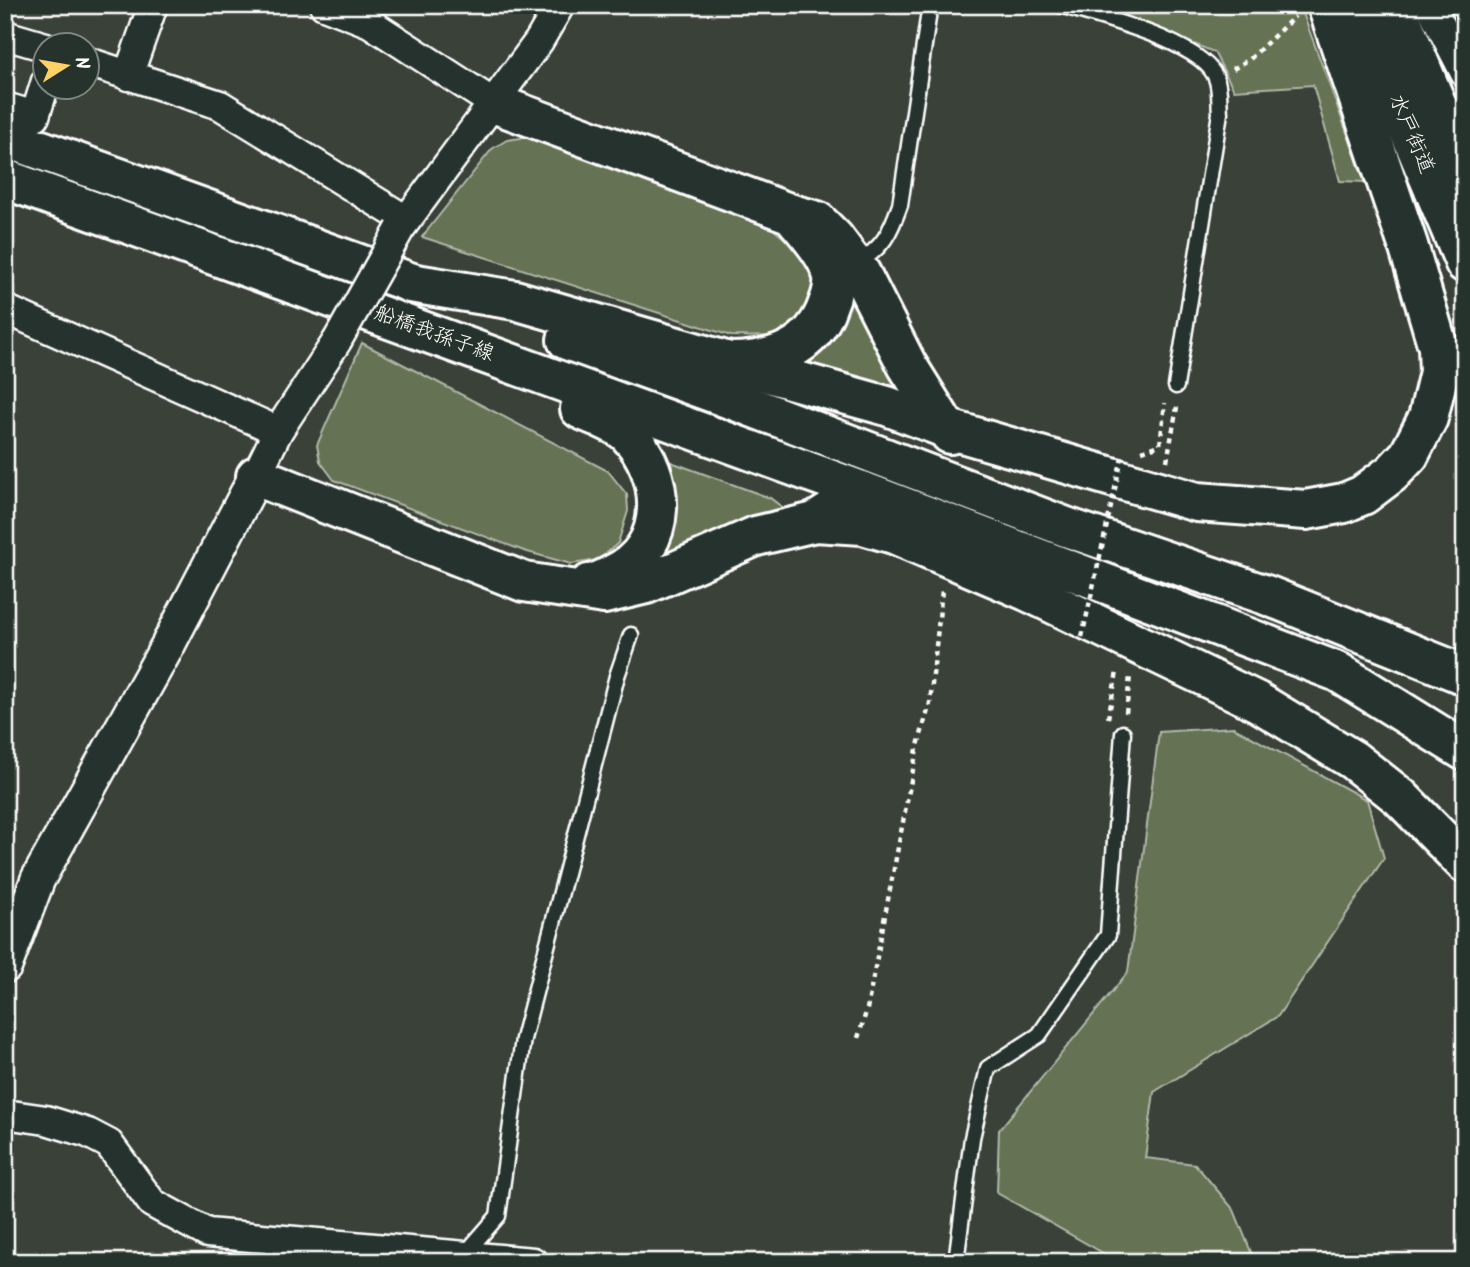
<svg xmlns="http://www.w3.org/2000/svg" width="1470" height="1267" font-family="Kalam,'Klee One',sans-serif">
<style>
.green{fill:#657253;stroke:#b2b8a9;stroke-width:2}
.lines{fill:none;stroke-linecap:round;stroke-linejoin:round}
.service-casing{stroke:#fff;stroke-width:19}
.minor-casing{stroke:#fff;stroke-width:33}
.tertiary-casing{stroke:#fff;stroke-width:38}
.primary-casing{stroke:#fff;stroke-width:44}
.trunk-casing{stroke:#fff;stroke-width:44}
.path{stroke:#fff;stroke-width:4.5;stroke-dasharray:5 5;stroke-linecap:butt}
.service{stroke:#26332d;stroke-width:14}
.minor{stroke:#26332d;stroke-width:28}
.tertiary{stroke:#26332d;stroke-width:33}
.primary{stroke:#26332d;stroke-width:38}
.trunk{stroke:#26332d;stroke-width:38}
.minor-bridge-casing{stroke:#fff;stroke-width:33;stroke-linecap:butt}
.path-bridge{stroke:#fff;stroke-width:4.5;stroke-dasharray:5 5;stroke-linecap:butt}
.minor-bridge{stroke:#26332d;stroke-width:28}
.labels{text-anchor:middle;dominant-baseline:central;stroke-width:5;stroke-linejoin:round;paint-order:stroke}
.street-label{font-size:21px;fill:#fff;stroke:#26332d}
</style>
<rect width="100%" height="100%" fill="#3a4138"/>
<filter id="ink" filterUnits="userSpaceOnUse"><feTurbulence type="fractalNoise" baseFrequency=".0143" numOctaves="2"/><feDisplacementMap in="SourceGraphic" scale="14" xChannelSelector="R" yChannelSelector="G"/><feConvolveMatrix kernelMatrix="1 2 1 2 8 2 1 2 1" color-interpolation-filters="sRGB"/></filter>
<g filter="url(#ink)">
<g class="green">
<polygon points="1097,5 1300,5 1365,182 1340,181 1313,85 1234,90 1214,52"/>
<path d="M528 137 773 229C800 250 832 284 801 318 793 326 785 333 774 335 760 338 745 336 731 336L422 237 492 149 507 140Z"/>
<polygon points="851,292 906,391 902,396 811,366 810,360 836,328"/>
<polygon points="362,343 608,471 627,495 628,511 618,543 599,560 571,564 524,551 334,480 320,461 317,445"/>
<path d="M671 462 770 498 786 510 651 565C680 519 680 516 671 462Z"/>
<polygon points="1233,727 1367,800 1384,858 1278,1016 1154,1092 1145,1158 1195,1164 1234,1210 1255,1262 1119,1262 997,1193 999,1130 1128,972 1159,732"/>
</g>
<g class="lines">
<g class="service-casing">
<g id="service">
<path d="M1060 5C1095 16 1207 42 1217 81 1220 91 1219 103 1220 113L1176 386"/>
<path d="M857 263C883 248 890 233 900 205L930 5"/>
<polyline points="464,1255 498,1216 523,1039 617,676 631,635"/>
<polyline points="956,1262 972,1138 988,1068 1039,1035 1108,935 1123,733"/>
</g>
</g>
<g class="minor-casing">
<g id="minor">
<polyline points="324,5 370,23 493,103"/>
<polyline points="1430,5 1465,73"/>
<polyline points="5,35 46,47"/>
<polyline points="88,62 220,105 406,220"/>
<polyline points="128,76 153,5"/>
<polyline points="5,107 35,116 46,81"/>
<polyline points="400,229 539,41 560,5"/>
<polyline points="5,309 278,431"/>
<polyline points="256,476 278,431 337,341"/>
<polyline points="5,1114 46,1120 88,1133 109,1144 152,1203 207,1233 533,1262"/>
</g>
</g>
<g class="tertiary-casing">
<polyline id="tertiary" points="5,966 38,879 167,647 256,476"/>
</g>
<g class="primary-casing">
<g id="primary">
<polyline points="5,137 412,283"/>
<polyline points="5,179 862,491"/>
<path d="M410 283 515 300 729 362C773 362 813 349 828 304 832 295 835 282 832 273 825 251 806 232 792 214L493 103"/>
<polyline points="567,340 728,398"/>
<path d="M580 409C595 416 617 423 628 434 667 475 671 547 614 574 606 578 598 583 589 584"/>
<polyline points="256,476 524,582 604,594 646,584 756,536 815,522 843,504"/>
</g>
</g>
<g class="trunk-casing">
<g id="trunk">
<polyline points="1356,5 1465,263"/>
<polyline points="1395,5 1465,172"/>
<polyline points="792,214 817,221 834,238 861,274 907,365 950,434"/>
<polyline points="729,362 887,406 945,428 1197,502 1306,510 1344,503 1363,495 1392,473 1409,455 1428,418 1439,372 1438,347 1408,245 1327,5"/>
<polyline points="728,398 1066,527 1266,595 1465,675"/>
<polyline points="862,491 1338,672 1465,751"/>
<polyline points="815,522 863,525 894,534 1027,591 1258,702 1353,760 1400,797 1465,863"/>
</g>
</g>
<g class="path">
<polyline points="1233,69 1250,59 1295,16"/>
<polyline points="1142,451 1160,445 1165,403"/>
<polyline points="1167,461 1177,407"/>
<polyline points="1126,713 1130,676"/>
<polyline points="1108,718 1117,672"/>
<polyline points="858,1038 867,1009 917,749 930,703 942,590"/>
</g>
<use href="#service" class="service"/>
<use href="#minor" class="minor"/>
<use href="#tertiary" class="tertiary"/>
<use href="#primary" class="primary"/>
<use href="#trunk" class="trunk"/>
<g class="minor-bridge-casing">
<polyline id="minor-bridge" points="337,341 400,229"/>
</g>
<polyline class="path-bridge" points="1082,637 1122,457"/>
<use href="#minor-bridge" class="minor-bridge"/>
</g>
</g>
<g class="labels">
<g class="street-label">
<text transform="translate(1411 134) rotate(67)">水戸街道</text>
<text transform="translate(434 334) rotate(20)">船橋我孫子線</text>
</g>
</g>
<rect width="1470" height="1267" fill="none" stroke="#26332d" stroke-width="28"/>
<rect x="14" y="14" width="1442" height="1239" fill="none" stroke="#fff" stroke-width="2.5" filter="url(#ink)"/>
<g transform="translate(66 66) rotate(79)"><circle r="33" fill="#26332d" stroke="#7d8581" stroke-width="2"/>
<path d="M0-5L12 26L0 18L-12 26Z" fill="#ffd166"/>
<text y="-10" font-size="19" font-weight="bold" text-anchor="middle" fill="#ffffff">N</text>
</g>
</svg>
